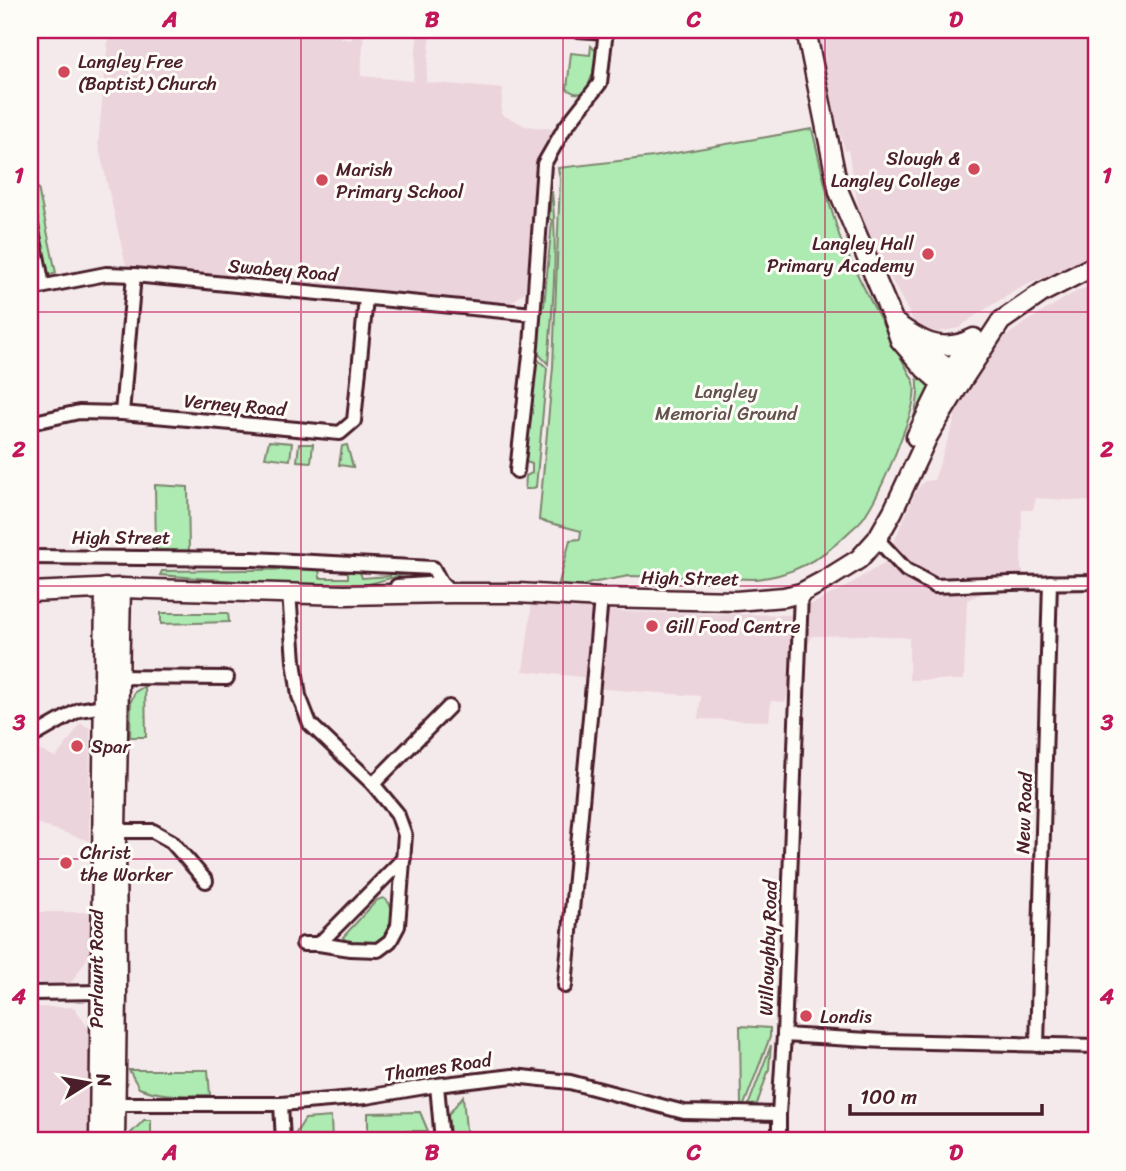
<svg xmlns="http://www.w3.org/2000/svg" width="1126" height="1171" font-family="Sriracha,sans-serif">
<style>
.built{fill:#ecd4dc}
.green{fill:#adebb2;stroke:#7c856e;stroke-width:2}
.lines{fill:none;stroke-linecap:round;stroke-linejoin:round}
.street-casing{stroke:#4a1f2b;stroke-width:18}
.secondary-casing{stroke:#4a1f2b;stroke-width:23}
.street{stroke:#fdfcf7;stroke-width:12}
.secondary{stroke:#fdfcf7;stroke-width:18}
.grid{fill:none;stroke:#c2185b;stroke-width:2;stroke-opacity:0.55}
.poi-dot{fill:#d1495b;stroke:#fdfcf7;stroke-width:2.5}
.labels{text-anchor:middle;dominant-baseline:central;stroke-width:6;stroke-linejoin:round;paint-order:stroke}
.poi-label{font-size:19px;fill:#4a1f2b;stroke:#fdfcf7;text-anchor:start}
.street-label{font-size:19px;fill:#4a1f2b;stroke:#fdfcf7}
.park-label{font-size:19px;fill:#63524d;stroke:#fdfcf7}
.neatline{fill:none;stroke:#c2185b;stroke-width:2.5}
.grid-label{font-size:23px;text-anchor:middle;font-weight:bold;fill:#c2185b}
</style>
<rect width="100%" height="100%" fill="#f5eaeb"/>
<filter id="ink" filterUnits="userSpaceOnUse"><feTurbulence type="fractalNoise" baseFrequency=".0143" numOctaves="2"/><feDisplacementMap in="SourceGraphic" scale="14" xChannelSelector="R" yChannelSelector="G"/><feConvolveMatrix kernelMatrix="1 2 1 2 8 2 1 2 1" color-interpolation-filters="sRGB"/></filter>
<g filter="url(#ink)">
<g class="built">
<polygon points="109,30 317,30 317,33 341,35 341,38 351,40 354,30 366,30 364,31 361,76 413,81 418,30 434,30 431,32 426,82 503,89 501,114 526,126 554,129 545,143 540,160 526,291 506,307 127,270 98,144"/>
<polygon points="818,30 1096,30 1096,259 1032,282 1018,289 976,315 959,328 938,332 921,329 915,324 861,223 848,150 845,151 829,92"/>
<polygon points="1096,283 1096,502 1036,498 1033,510 1022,510 1021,568 1025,575 967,600 964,680 909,680 909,638 869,635 812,636 785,702 771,701 769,721 698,719 701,696 604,689 582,677 523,671 531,611 530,602 627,612 790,615 847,586 885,562 917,489 925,481 934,480 955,419 954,409 990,348 1023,324 1075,292"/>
<polygon points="80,723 90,728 89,841 30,821 30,747 56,757 73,735"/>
<polygon points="30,912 89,912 89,956 71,983 39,983 30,974"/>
<polygon points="30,1007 74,1007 91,1032 89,1141 30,1141"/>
</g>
<g class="green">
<polygon points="591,46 596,51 593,73 585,94 574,93 567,89 571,53 590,55"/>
<path d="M812 129 830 205 841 241 868 296 914 382C917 401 908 420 901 439 891 466 880 493 864 517 860 523 854 527 849 532 823 558 793 576 755 579L629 576 591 583 571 590 557 591 570 540 580 539 581 531 539 520 553 367 560 179 558 168 653 157Z"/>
<polygon points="38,188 56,273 49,275 30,190"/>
<path d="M552 191C558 249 553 306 548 364L534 349 540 308 544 306 552 221 549 218Z"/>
<polygon points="534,356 547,368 536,487 530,489 525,489 526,476 532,473 532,464 526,462 525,457"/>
<path d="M919 372 923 377 930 390 909 442 907 441C914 417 921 399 917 374Z"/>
<polygon points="269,441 292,443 290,460 265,457"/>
<polygon points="299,444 313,444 311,462 297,461"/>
<polygon points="347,445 353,467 339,465 342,446"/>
<polygon points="155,485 188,487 189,552 156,553"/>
<path d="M348 568 359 569 362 578 390 576 392 568 418 572C391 576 367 587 339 589L160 575 162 571 319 569 320 578H348Z"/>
<polygon points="161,613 228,613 229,622 161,624"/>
<polygon points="145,686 146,737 130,737 131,701 135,692"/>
<path d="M383 898C397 905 391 924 390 937L373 946 348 944 343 937 377 900Z"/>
<polygon points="740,1026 770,1028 770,1037 744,1105 741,1105"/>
<polygon points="771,1045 769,1069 757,1104 748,1106"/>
<path d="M129 1070H208L210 1095C186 1095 162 1097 139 1088Z"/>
<polygon points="463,1096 467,1141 451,1141 448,1115"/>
<polygon points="420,1112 428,1131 368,1131 368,1113"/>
<polygon points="331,1117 332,1141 294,1141 294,1136 305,1119"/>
<polygon points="144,1120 151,1120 151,1141 130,1141 129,1135"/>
</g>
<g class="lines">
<g class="street-casing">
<g id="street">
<polyline points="578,30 605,32"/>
<polyline points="30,220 43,286"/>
<polyline points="134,275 122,413 340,433 354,421 366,298"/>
<polyline points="30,289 106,274 134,275 533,314"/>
<polyline points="30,423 79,412 122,413"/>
<polyline points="517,471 531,346 544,164 564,129 600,83 606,30"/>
<polyline points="877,539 906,570 935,586 1012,583 1096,582"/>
<polyline points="30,557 253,559 433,568 441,583 451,593"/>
<polyline points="397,586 441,583"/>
<polyline points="289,592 294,661 299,696 310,724 373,784 397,813 405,835 398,926 390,941 378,950 350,949 319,944 303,944"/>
<polyline points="801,593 784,1035 885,1041 1096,1046"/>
<polyline points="112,677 227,678"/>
<polyline points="30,738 79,710 110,705"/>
<polyline points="373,784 449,707"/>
<polyline points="108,831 153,831 171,841 206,881"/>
<polyline points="319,944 404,858"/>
<polyline points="565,986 601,598"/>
<polyline points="30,993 106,992"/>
<polyline points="1037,1045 1050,582"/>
<polyline points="437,1085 442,1141"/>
<polyline points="110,1104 281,1104 366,1097 437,1085 513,1076 570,1082 684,1112 779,1114"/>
<polyline points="281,1104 283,1141"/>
<polyline points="779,1141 779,1114 784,1035"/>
</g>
</g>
<g class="secondary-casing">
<g id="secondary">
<polyline points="806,30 839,192 894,322 900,340 925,369 942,384 961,382"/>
<path d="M894 322C920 341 942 355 974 338"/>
<polyline points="913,342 951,371 959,380"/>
<polyline points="916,437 942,384 971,340"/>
<polyline points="30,592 121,588 344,595 451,593 518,593 601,598 736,601 784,597 801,593 827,579 859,559 877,539 893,511 928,436 961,382 1001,321 1043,292 1096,265"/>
<polyline points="99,1141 105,588"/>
<polyline points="115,1141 117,993 116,830 121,588"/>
</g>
</g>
<use href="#street" class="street"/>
<use href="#secondary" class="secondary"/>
</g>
</g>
<path class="grid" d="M301 30V1141M563 30V1141M825 30V1141M30 312H1096M30 586H1096M30 859H1096"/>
<g class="poi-dot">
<circle cx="64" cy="72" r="7"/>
<circle cx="974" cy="169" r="7"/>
<circle cx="322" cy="180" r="7"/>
<circle cx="928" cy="254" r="7"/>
<circle cx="652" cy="626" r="7"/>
<circle cx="77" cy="746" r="7"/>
<circle cx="66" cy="863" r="7"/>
<circle cx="806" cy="1016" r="7"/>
</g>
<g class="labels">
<g class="poi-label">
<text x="78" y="61">Langley Free<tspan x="78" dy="22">(Baptist) Church</tspan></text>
<text x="960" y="158" text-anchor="end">Slough &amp;<tspan x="960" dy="22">Langley College</tspan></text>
<text x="336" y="169">Marish<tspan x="336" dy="22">Primary School</tspan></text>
<text x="914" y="243" text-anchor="end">Langley Hall<tspan x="914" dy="22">Primary Academy</tspan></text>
<text x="666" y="626">Gill Food Centre</text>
<text x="91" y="746">Spar</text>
<text x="80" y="852">Christ<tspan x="80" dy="22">the Worker</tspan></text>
<text x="820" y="1016">Londis</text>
</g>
<g class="street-label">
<text transform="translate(283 270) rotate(5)">Swabey Road</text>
<text transform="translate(235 405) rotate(5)">Verney Road</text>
<text x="121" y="537">High Street</text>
<text transform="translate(690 578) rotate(1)">High Street</text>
<text transform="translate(1024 813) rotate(-88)">New Road</text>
<text transform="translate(768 948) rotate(-88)">Willoughby Road</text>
<text transform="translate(96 969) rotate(-90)">Parlaunt Road</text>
<text transform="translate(438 1067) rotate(-8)">Thames Road</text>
</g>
<g class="park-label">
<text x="726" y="391">Langley<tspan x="726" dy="22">Memorial Ground</tspan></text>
</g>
</g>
<rect width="1126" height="1171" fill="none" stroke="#fdfcf7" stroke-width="77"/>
<g transform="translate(88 1083) rotate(79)" stroke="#fdfcf7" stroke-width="5" paint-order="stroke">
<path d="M0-5L12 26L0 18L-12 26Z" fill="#4a1f2b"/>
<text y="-10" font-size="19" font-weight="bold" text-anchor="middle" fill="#4a1f2b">N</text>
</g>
<path d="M850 1104v10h192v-10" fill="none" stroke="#4a1f2b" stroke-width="3.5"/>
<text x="860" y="1104" font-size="21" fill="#4a1f2b" stroke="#fdfcf7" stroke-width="5" paint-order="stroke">100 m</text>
<rect x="38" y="38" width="1050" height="1094" class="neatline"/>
<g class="grid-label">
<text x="170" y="27">A</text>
<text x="432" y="27">B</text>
<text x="694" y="27">C</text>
<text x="956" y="27">D</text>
<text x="19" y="183">1</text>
<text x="1107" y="183">1</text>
<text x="19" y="457">2</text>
<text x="1107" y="457">2</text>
<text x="19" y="730">3</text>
<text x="1107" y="730">3</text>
<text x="19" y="1004">4</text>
<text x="1107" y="1004">4</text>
<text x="170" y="1160">A</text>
<text x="432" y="1160">B</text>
<text x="694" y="1160">C</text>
<text x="956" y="1160">D</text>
</g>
</svg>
